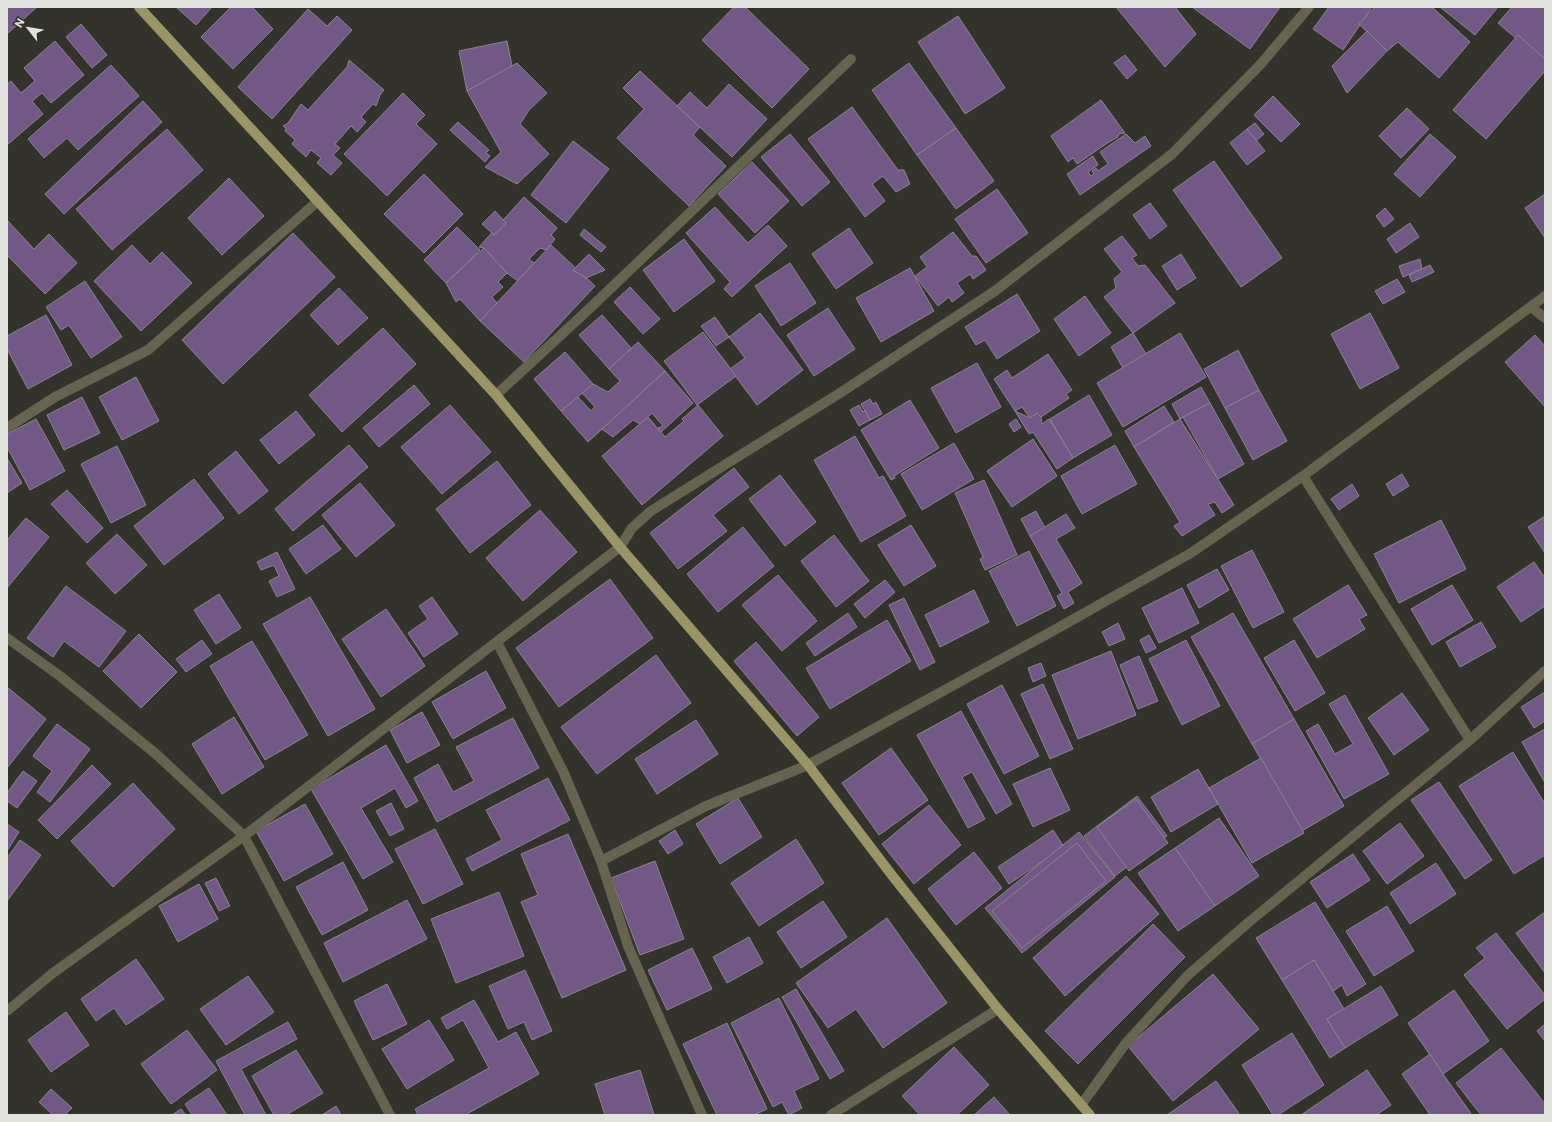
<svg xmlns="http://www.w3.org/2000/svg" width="1552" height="1122" font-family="Commissioner,sans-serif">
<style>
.building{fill:#725886;stroke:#89858d}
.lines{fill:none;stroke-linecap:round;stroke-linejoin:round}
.minor{stroke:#66644e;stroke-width:10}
.major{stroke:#999566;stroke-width:10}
</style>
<rect width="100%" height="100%" fill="#33332b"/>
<g class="building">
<polygon points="7,7 37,7 7,34"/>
<polygon points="176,7 212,7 196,25"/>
<polygon points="231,7 252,7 273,29 233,69 201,37"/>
<polygon points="734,7 745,7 809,69 772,108 702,40"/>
<polygon points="1116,7 1175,7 1196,34 1165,67"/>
<polygon points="1192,7 1280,7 1250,49"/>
<polygon points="1329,7 1372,7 1343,50 1313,29"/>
<polygon points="1375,7 1432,7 1470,42 1439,78 1398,42 1387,51 1359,24"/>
<polygon points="1440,7 1498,7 1475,35"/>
<polygon points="1512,7 1545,7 1545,63 1498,23"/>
<polygon points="308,9 327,26 337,16 352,30 272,119 238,87"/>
<polygon points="958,16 1005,88 965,114 918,42"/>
<polygon points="81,24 107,55 92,68 66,37"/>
<polygon points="1367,31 1387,51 1347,93 1332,66"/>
<polygon points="1518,35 1545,59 1545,71 1486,139 1453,110"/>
<polygon points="55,41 84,75 51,103 42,93 32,101 43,114 7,145 7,84 11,81 21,93 35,81 24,68"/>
<polygon points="507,41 515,81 467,91 459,51"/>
<polygon points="1125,55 1137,70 1127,79 1114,63"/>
<polygon points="349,60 384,90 380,95 376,106 373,104 361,117 366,122 357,132 351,126 335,144 340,148 333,155 342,163 331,175 317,163 321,158 311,150 306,157 292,144 295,140 285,131 286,128 283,126 288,123 301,104 308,110 347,67"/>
<polygon points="517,63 547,93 529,110 520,124 549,154 517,184 485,167 501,152 467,91"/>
<polygon points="909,63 956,128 917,155 872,90"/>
<polygon points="111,65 139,96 78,150 67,138 44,158 28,139"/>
<polygon points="640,71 700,127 693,135 726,166 689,206 617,138 644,109 623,88"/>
<polygon points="729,84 767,119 732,157 677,106 690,92 707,108"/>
<polygon points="403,93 425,115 416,124 437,144 387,196 344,154"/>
<polygon points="1273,96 1300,124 1281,142 1254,115"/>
<polygon points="1101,100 1125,133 1119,134 1118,137 1109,142 1077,164 1073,158 1068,162 1051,136"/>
<polygon points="143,101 162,122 64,214 45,194"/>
<polygon points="852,107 898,170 904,170 910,184 896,192 883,176 872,184 885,201 865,217 808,139"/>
<polygon points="1407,108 1429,129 1401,158 1379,136"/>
<polygon points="458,122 489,150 486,153 490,156 485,162 450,130"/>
<polygon points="1255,123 1264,134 1256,141 1247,129"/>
<polygon points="956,128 994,181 956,209 917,155"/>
<polygon points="167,129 203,170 112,250 76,209"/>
<polygon points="1247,129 1265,151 1247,165 1230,143"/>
<polygon points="790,134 830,182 802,206 761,157"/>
<polygon points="1126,134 1135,143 1145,136 1151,146 1080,195 1067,174 1093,156 1098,165 1088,172 1091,176 1094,174 1092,171 1096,168 1098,171 1108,164 1100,152"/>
<polygon points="1430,134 1456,157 1420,197 1394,174"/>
<polygon points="573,141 609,169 566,223 531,195"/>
<polygon points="1214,161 1282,258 1241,287 1173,190"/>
<polygon points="752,162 789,201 755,233 718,194"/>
<polygon points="424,174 463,214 424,253 384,214"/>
<polygon points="229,178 264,216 222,255 188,218"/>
<polygon points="997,189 1028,233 986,263 955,219"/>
<polygon points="1545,194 1545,238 1525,208"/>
<polygon points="524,197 557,228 551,235 555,239 546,250 540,248 529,259 534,263 518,281 507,273 484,248 479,247"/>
<polygon points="1150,203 1167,226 1150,239 1133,215"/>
<polygon points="715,207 748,243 768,225 787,246 732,297 724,289 730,282 686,233"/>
<polygon points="1385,208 1394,219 1384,227 1376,216"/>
<polygon points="495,211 506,223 494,235 482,224"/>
<polygon points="7,220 34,249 49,234 77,263 45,294 7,255"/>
<polygon points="1410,223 1419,237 1396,253 1387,239"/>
<polygon points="457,227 480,250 446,283 424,260"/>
<polygon points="849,228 873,263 836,289 812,254"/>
<polygon points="584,229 606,247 601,252 580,235"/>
<polygon points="953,232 972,256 976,256 986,270 973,279 970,274 957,283 964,293 952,302 949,297 938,306 915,276 927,267 920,257"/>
<polygon points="293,233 335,277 223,384 182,340"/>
<polygon points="1122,236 1137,255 1132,258 1138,266 1145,265 1175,303 1133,333 1104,297 1116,288 1114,279 1122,272 1104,249"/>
<polygon points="684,239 715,281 674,312 643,270"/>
<polygon points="132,245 150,264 162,252 192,283 141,331 94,281"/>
<polygon points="551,245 595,286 524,362 480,321"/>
<polygon points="484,248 507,273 498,282 503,287 492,297 497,303 480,321 460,299 456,302 446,283"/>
<polygon points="589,254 605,270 586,278 573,270"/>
<polygon points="1181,254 1196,278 1177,290 1162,266"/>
<polygon points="1420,259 1422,269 1403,277 1399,266"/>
<polygon points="790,263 816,303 781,326 755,286"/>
<polygon points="1430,265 1434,272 1412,282 1409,275"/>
<polygon points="910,268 934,311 881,342 856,298"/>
<polygon points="1397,279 1405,292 1383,304 1375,291"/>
<polygon points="85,281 122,337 91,358 69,325 61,330 46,307"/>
<polygon points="630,287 660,319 643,334 614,302"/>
<polygon points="339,288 368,318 338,345 310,315"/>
<polygon points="1017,294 1040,331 997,359 985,340 976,345 965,327"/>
<polygon points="1085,296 1111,333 1079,356 1054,319"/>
<polygon points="828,308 855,349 814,376 787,335"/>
<polygon points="760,313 803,370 757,405 730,369 745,358 729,337"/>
<polygon points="1370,313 1399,368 1360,389 1331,334"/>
<polygon points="46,315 72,365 28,389 7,349 7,336"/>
<polygon points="602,315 632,349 609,369 579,335"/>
<polygon points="715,317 729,337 716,346 701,326"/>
<polygon points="383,328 416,364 342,432 309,395"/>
<polygon points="703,332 736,376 697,405 664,361"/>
<polygon points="1133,333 1146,354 1123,368 1111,347"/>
<polygon points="1180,333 1206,377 1123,427 1097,383"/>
<polygon points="1535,335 1545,346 1545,407 1505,362"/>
<polygon points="638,342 665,371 588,442 561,411 577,396 591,411 595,407 582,393 593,384 608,392 620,381 609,369"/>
<polygon points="1238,350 1259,390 1225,408 1204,369"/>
<polygon points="565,352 593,384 561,411 534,379"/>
<polygon points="1048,354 1072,390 1066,394 1069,398 1041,417 1037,413 1030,418 1022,407 1015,411 994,379 1007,370 1012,378"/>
<polygon points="977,363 1001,407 956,433 931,388"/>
<polygon points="665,371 693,403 661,432 658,428 663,426 652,413 640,424 633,420 613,437 602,429"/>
<polygon points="136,377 159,421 122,440 99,397"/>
<polygon points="414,385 430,404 379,447 363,428"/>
<polygon points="1201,387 1210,403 1180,419 1172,404"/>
<polygon points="1259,390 1287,441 1253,460 1225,408"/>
<polygon points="1089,395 1112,435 1073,458 1050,419"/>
<polygon points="82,397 100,433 64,450 47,415"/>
<polygon points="870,399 873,404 876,402 882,414 870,420 861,404"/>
<polygon points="910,400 939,448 894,476 895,478 891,480 861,430"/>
<polygon points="1210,403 1244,464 1218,479 1183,417"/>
<polygon points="450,405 491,452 442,494 401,447"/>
<polygon points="698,405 723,436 642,505 602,456 648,417 665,437 684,421 682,419"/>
<polygon points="859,405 863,412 865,410 870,420 859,426 850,410"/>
<polygon points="1164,406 1174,422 1134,447 1125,431"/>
<polygon points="296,411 315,435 279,464 260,440"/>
<polygon points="1015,411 1030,418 1037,413 1041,417 1042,424 1049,419 1073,458 1057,469 1033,432 1029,434"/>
<polygon points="36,419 65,471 30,490 7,447 7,434"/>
<polygon points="1016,419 1021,427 1014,432 1009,424"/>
<polygon points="1180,419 1234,505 1222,513 1215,502 1208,504 1215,515 1182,536 1174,526 1180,522 1134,447"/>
<polygon points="855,436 879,478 883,476 906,516 861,542 814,460"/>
<polygon points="1033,439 1057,476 1012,507 987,471"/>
<polygon points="954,443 974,479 922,510 901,474"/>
<polygon points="349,445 368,467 293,531 275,509"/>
<polygon points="1115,445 1137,484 1082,514 1061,476"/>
<polygon points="117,446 146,505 111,523 81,464"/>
<polygon points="236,451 268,491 239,514 208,474"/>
<polygon points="7,458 22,483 7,493"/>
<polygon points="497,461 531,505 470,553 436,509"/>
<polygon points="734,468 749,487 713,515 727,531 678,569 650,533"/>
<polygon points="1402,474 1409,486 1393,496 1386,484"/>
<polygon points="780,475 816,522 785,546 749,499"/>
<polygon points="194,479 224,518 164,565 134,526"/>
<polygon points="984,480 1017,555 985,570 980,559 983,557 955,493"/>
<polygon points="360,483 395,525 356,557 322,515"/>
<polygon points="1352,484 1359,496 1339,510 1331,499"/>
<polygon points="67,490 103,528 87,543 51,504"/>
<polygon points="540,510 577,552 523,601 486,558"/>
<polygon points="1036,511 1045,528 1030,536 1021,519"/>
<polygon points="1066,514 1075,528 1056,539 1082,583 1068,592 1074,603 1064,609 1057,596 1062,593 1030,536"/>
<polygon points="1545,516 1545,553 1528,527"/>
<polygon points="26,518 49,537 7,588 7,540"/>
<polygon points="1441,520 1466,569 1399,603 1374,554"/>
<polygon points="323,525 341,549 306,574 289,549"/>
<polygon points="911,525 936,566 904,586 878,545"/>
<polygon points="743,527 774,566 718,612 687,574"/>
<polygon points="117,534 147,565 115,594 86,563"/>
<polygon points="834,535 869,581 836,607 801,561"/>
<polygon points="1252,550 1284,612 1253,628 1221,566"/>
<polygon points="1029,551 1056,606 1017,626 989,571"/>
<polygon points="277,552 295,589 277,597 269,581 279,576 274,565 261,570 257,562"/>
<polygon points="1534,562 1545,578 1545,606 1521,622 1497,587"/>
<polygon points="1217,569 1229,590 1199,608 1187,585"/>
<polygon points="778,575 817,621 782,651 742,605"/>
<polygon points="610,579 653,638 559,707 516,648"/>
<polygon points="885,580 895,592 865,618 854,604"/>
<polygon points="1348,585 1367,615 1359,619 1365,629 1317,658 1293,619"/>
<polygon points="1452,585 1473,620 1432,645 1411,609"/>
<polygon points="66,586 126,631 99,667 64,641 53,657 27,638"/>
<polygon points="1182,588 1199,623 1159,643 1142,608"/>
<polygon points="974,590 989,622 940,647 925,615"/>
<polygon points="219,594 241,628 216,644 194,610"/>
<polygon points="310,597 375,709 328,736 263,624"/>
<polygon points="432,597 458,634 424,657 408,633 428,619 419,606"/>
<polygon points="904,598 935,662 920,670 889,605"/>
<polygon points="386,609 425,666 381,697 342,639"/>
<polygon points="848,613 857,627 815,656 806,643"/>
<polygon points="1233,613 1294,719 1252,744 1191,637"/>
<polygon points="887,620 911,661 830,709 806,668"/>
<polygon points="1481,622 1496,647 1460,667 1446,642"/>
<polygon points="1118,623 1125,639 1109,646 1102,632"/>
<polygon points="139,634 177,672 141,708 103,671"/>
<polygon points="1149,635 1156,648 1146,653 1140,640"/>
<polygon points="202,640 212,654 186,672 176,659"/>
<polygon points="1186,640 1220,706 1182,725 1149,659"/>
<polygon points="1294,640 1325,693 1295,711 1264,658"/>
<polygon points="252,641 308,735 265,760 210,666"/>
<polygon points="756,642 819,717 797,736 734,661"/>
<polygon points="1111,651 1136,715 1078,739 1052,675"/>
<polygon points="656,655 691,703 597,774 561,727"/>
<polygon points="1139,656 1158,701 1138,709 1120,665"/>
<polygon points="1041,663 1046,676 1033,682 1028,668"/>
<polygon points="486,671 506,708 453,739 432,702"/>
<polygon points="1043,684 1073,749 1050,759 1021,694"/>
<polygon points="1002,685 1039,756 1004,774 967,704"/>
<polygon points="7,687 46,719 7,768"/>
<polygon points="1545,692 1545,721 1534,728 1521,707"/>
<polygon points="1402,693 1429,730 1394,755 1368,718"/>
<polygon points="1345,695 1389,774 1344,799 1306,731 1318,724 1335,754 1353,744 1329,704"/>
<polygon points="961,711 1012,804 996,814 972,772 962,777 985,819 968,828 917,735"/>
<polygon points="422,712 440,745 407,763 390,730"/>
<polygon points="234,717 264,767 222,794 192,744"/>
<polygon points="513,718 539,768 437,822 414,778 438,764 453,792 474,781 456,747"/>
<polygon points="1294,719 1344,806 1302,831 1252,744"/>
<polygon points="696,720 718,754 657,794 635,759"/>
<polygon points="57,724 90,749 50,802 37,792 52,771 33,756"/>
<polygon points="1545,729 1545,783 1522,742"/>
<polygon points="386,745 418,801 406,808 395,788 361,808 393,862 363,879 311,789"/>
<polygon points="891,748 928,800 879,835 842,783"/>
<polygon points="1513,752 1545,804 1545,855 1514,874 1459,786"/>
<polygon points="1261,758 1304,833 1252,863 1209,788"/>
<polygon points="92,765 111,784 57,839 38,820"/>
<polygon points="1050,768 1070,810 1033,827 1013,784"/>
<polygon points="1198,769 1218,804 1171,832 1151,797"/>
<polygon points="23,771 37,781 17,808 7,801 7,793"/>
<polygon points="548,778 570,820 472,871 466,859 502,840 486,810"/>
<polygon points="1439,782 1492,860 1465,879 1411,800"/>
<polygon points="133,783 175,829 113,887 71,841"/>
<polygon points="1137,796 1167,836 1115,876 1084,836"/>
<polygon points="738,798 762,837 720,864 696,824"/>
<polygon points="1136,799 1168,843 1129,871 1097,827"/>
<polygon points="391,803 404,829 390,836 376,811"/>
<polygon points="305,804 333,854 284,881 256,831"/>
<polygon points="929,805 961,845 914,884 882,844"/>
<polygon points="1219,818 1259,876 1215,906 1175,848"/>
<polygon points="1400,823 1424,856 1387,884 1363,851"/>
<polygon points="7,824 19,832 7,851"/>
<polygon points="435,829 463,884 423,904 395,849"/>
<polygon points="675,830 683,844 668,854 659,841"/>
<polygon points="1053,830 1064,847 1009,884 998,867"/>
<polygon points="1079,832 1115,877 1022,953 985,908"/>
<polygon points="568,834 626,970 562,998 521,902 538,895 521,854"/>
<polygon points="796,839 824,883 759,926 731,883"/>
<polygon points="20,840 41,855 7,901 7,858"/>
<polygon points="1077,843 1106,881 1022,948 992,911"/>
<polygon points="1175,848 1215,906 1178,931 1138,873"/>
<polygon points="974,852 1002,888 956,925 928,889"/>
<polygon points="1353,854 1370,880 1327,908 1310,882"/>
<polygon points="655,861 684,939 640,955 611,878"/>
<polygon points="343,862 368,910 322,935 296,887"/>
<polygon points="1436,863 1456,894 1410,924 1390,893"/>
<polygon points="1126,876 1159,914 1065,996 1033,958"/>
<polygon points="216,878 230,906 219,911 205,883"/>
<polygon points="199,884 218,919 178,942 159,906"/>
<polygon points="499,892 524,956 456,983 431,919"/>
<polygon points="407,900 427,939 343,982 324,943"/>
<polygon points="823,901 847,937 801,968 777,932"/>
<polygon points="1315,902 1366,984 1347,996 1342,985 1333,991 1314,960 1282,980 1256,938"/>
<polygon points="1387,906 1414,951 1374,976 1346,931"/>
<polygon points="1545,912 1545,973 1516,933"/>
<polygon points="887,918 947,1003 883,1048 856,1009 828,1028 796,983"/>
<polygon points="1153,924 1185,957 1078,1064 1045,1031"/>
<polygon points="1496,933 1545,995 1545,999 1507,1029 1464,975 1485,958 1476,948"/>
<polygon points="749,937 763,963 727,983 713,957"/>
<polygon points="692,948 712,989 667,1010 648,970"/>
<polygon points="136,959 164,999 126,1025 114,1008 96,1021 81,999"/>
<polygon points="1314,960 1344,1009 1327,1019 1345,1048 1330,1058 1282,980"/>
<polygon points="525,970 552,1031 532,1040 524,1022 508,1029 489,986"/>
<polygon points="1213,974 1259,1029 1173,1101 1128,1046"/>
<polygon points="248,976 274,1012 226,1045 200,1009"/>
<polygon points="387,984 407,1024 373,1040 354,1001"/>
<polygon points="1381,986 1398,1015 1345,1048 1327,1019"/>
<polygon points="796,989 844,1071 830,1079 782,997"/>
<polygon points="1454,990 1489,1041 1443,1074 1408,1023"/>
<polygon points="779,998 819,1079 794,1091 802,1108 789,1115 782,1102 773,1107 731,1023"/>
<polygon points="474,1000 498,1042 516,1032 539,1074 465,1115 418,1115 415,1109 489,1068 463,1020 447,1029 441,1018"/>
<polygon points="66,1012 89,1045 51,1072 28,1040"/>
<polygon points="429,1020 454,1060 407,1089 382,1049"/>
<polygon points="288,1022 297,1039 241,1069 266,1115 245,1115 216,1061"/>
<polygon points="727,1023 767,1109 754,1115 717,1115 683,1044"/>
<polygon points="1545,1024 1545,1041 1537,1031"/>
<polygon points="187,1030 217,1070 171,1104 141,1064"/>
<polygon points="1292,1033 1324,1085 1278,1115 1273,1115 1242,1065"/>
<polygon points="954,1047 989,1085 957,1115 920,1115 902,1096"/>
<polygon points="1501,1048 1545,1104 1545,1115 1481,1115 1456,1083"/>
<polygon points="296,1050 323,1093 286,1115 274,1115 252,1076"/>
<polygon points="1430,1054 1443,1074 1472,1115 1430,1115 1402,1074"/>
<polygon points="640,1070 654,1115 605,1115 595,1084"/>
<polygon points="1367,1070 1391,1105 1376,1115 1301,1115"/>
<polygon points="1216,1081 1240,1115 1167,1115"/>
<polygon points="209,1088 227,1115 192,1115 185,1104"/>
<polygon points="51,1089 72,1108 65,1115 53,1115 39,1102"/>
<polygon points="994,1097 1010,1115 974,1115"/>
<polygon points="336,1106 341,1115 322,1115"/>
<polygon points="181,1109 186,1115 172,1115"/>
</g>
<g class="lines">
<g class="minor">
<polyline points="1531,307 1545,318"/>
<polyline points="496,395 589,309 851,59"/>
<polyline points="7,428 55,397 148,350 318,201"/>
<polyline points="1303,476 1470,740"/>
<polyline points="7,638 60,676 156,754 244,836 53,973 7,1011"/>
<polyline points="497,642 563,771 601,861 628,946 702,1115"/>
<polyline points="601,861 706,806 808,765 1058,628 1191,553 1303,476 1545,296"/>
<polyline points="1081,1105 1126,1043 1188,975 1249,922 1470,740 1545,671"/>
<polyline points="390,1115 244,836 620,547 632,528 651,511 840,393 995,291 1172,154 1260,65 1309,7"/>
<polyline points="831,1115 998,1009"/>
</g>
<polyline class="major" points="139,7 496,395 620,547 808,765 891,874 998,1009 1090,1115"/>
</g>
<rect width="1552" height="1122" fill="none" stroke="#e3e3de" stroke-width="16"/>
<g transform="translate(28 28) rotate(301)" stroke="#33332b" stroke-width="3" paint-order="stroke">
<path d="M0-3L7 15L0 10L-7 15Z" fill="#e3e3de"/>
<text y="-6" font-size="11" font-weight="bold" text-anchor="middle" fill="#e3e3de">N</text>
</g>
</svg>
